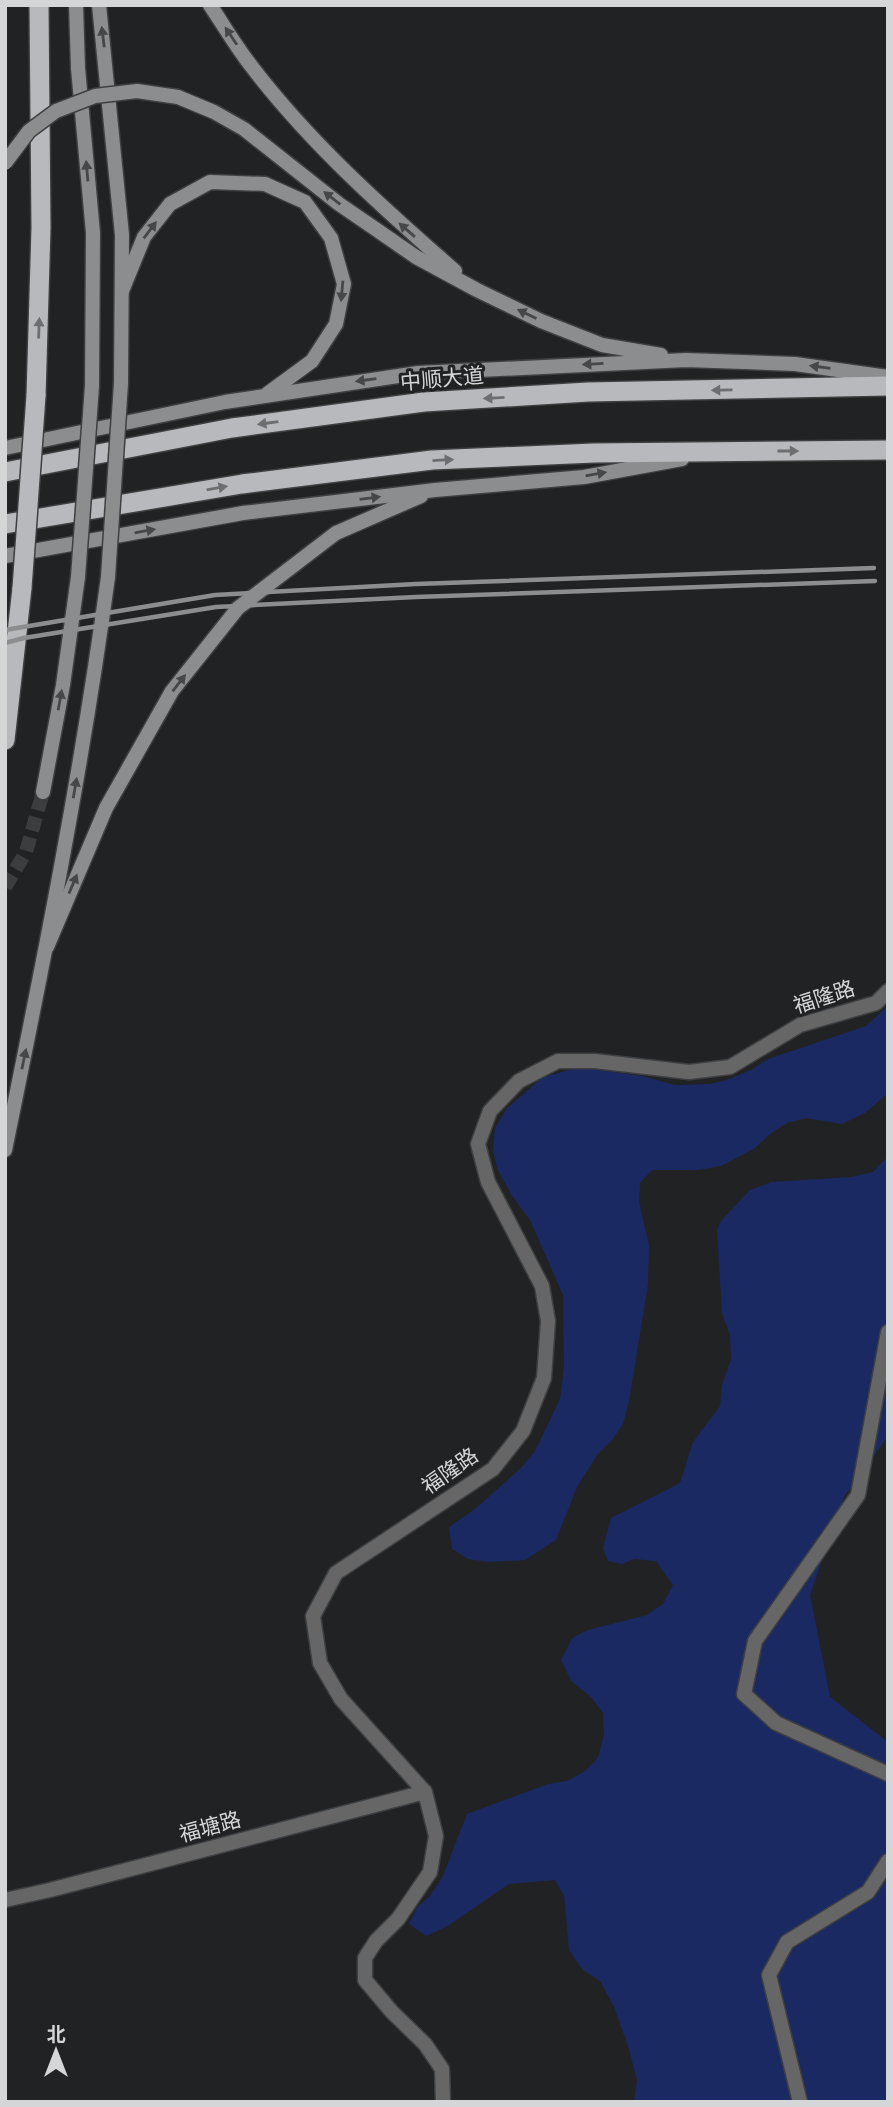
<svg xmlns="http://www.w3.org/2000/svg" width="893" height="2107" font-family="'Nunito Sans','Noto Sans SC',sans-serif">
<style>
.green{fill:#1b2963}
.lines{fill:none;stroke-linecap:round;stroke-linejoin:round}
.secondary-tunnel{stroke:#3c3d3f;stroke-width:14;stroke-dasharray:14 7;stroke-linecap:butt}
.tertiary-casing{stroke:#3e3f41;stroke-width:17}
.secondary-casing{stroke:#3e3f41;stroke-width:17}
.trunk-casing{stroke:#3e3f41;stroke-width:22}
.tertiary{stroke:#666667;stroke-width:14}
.secondary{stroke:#8c8d8f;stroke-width:14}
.trunk{stroke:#b8b9bc;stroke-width:19}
.rail{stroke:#8c8d8f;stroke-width:4.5}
.secondary-bridge-casing{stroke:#3e3f41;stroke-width:17;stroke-linecap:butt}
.trunk-bridge-casing{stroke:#3e3f41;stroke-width:22;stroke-linecap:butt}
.secondary-bridge{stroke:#8c8d8f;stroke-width:14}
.trunk-bridge{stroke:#b8b9bc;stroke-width:19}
.oneway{fill:#464749}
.oneway2{fill:#6c6e70}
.labels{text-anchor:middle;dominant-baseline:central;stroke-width:6;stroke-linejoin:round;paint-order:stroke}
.street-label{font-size:21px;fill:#d5d6d7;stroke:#212224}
</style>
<rect width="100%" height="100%" fill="#212224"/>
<g class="green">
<polygon points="888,1006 888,1093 865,1113 842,1124 806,1118 787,1123 770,1134 755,1148 721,1166 698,1170 652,1170 640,1183 639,1201 649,1246 648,1284 629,1401 623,1424 612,1440 597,1455 577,1487 556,1540 525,1560 488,1562 468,1559 452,1549 449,1527 475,1509 523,1466 535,1451 560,1399 564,1368 563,1295 530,1220 512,1196 497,1168 493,1150 495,1128 507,1108 543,1077 573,1069 591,1069 642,1076 675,1085 710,1084 729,1079 751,1070 768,1059 866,1026"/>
<polygon points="888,1156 888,1436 844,1497 810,1595 830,1697 888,1742 888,2102 634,2102 637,2080 628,2046 614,2007 600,1981 583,1970 569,1950 564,1896 555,1880 509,1884 446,1927 426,1936 409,1924 417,1907 430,1896 442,1878 467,1814 548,1784 567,1781 585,1771 598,1758 604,1734 603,1713 591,1697 571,1681 561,1660 572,1638 588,1630 647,1615 663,1604 673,1585 656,1561 634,1559 622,1564 608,1561 603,1548 611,1518 680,1483 693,1442 720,1406 722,1385 731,1359 730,1336 722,1313 717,1230 720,1222 750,1190 772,1182 851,1177 873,1172"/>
</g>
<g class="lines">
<polyline class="secondary-tunnel" points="5,887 26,852 43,792"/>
<g class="tertiary-casing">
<g id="tertiary">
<polyline points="888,1332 858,1495 755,1641 744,1694 776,1723 888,1774"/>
<polyline points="5,1900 50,1890 425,1792"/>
<polyline points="443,2102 442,2069 425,2044 392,2012 365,1980 365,1958 376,1941 398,1919 430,1872 436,1836 425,1792 341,1699 320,1663 313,1616 336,1573 493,1469 523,1431 544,1378 548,1321 542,1286 488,1182 478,1144 490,1111 519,1081 558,1061 595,1061 689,1072 730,1067 800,1025 876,1003 888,991"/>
<polyline points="800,2102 769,1975 787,1942 868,1892 888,1861"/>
</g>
</g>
<g class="secondary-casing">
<g id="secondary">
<polyline points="76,5 78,68 93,233 92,386"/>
<polyline points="99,5 122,235 121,383"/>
<path d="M210 5C224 26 237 48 252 67 311 144 383 208 455 271"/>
<polyline points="178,97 214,112 244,129 339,204 377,230 416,257 477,290 541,321 602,345 661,355"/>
<polyline points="122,291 144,237 170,204 210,182 265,184 305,202 331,238 344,284 336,324 312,361 267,394"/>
<polyline points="5,448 225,402 418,373 686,360 795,364 888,377"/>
<polyline points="5,556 243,513 435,490 584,477 682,459"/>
<polyline points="43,792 63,685 78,577"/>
<polyline points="47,947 106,808 172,691 238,608 336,533 421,496"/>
<path d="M5 1150C44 960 82 770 108 577"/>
</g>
</g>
<g class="trunk-casing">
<g id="trunk">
<polyline points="36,396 41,228 39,5"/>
<polyline points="5,472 232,428 424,402 588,392 888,386"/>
<polyline points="5,524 242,484 432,460 594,453 888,450"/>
<polyline points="5,740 22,588"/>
</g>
</g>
<use href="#tertiary" class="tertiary"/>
<use href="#secondary" class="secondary"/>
<use href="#trunk" class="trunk"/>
<g class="rail">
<polyline points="5,630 215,595 416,584 874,568"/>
<polyline points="5,643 24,638 216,607 416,597 875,581"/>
</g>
<g class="secondary-bridge-casing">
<g id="secondary-bridge">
<polyline points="5,163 29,131 56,111 95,96 137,91 178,97"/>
<polyline points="78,577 92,386"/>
<polyline points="108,577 121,383"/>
</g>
</g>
<g class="trunk-bridge-casing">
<polyline id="trunk-bridge" points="22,588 36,396"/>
</g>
<use href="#secondary-bridge" class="secondary-bridge"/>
<use href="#trunk-bridge" class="trunk-bridge"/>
</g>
<defs><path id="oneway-solid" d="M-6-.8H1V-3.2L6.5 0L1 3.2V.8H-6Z" transform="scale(1.75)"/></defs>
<g class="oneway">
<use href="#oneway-solid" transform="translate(231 36) rotate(-124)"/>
<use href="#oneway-solid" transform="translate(103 37) rotate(-97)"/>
<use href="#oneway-solid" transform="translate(87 171) rotate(-95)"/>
<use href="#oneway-solid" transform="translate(332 198) rotate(-142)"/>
<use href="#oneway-solid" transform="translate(150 230) rotate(-53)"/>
<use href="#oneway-solid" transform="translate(407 230) rotate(-139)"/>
<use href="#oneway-solid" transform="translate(342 291) rotate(95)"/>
<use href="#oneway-solid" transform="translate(527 314) rotate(-154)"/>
<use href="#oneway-solid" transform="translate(593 364) rotate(177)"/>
<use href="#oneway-solid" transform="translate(820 367) rotate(-172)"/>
<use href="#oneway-solid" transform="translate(366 380) rotate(172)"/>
<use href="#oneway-solid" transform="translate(596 474) rotate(-10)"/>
<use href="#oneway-solid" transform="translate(370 498) rotate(-7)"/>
<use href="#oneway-solid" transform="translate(145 531) rotate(-10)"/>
<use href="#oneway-solid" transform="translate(179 683) rotate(-52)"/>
<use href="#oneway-solid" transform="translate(60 700) rotate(-80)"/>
<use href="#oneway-solid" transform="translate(75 788) rotate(-80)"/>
<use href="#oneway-solid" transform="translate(73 884) rotate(-67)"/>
<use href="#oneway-solid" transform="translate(24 1059) rotate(-78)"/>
</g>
<g class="oneway2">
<use href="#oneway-solid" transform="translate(39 328) rotate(-88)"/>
<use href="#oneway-solid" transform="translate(722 390) rotate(179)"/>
<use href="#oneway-solid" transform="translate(494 398) rotate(177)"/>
<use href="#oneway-solid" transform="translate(268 423) rotate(172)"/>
<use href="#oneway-solid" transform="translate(788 451)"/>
<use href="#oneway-solid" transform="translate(443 460) rotate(-3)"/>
<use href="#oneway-solid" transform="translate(217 488) rotate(-10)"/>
</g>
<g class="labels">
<g class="street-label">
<text transform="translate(442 379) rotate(-5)">中顺大道</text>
<text transform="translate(824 997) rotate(-18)">福隆路</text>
<text transform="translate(450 1471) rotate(-35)">福隆路</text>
<text transform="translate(210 1827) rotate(-15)">福塘路</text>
</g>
</g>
<rect width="893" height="2107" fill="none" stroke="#d5d6d7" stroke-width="14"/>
<g transform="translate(56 2051)" stroke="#212224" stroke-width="5" paint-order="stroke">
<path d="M0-5L12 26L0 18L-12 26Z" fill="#d5d6d7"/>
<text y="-10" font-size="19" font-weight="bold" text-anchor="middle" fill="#d5d6d7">北</text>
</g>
</svg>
